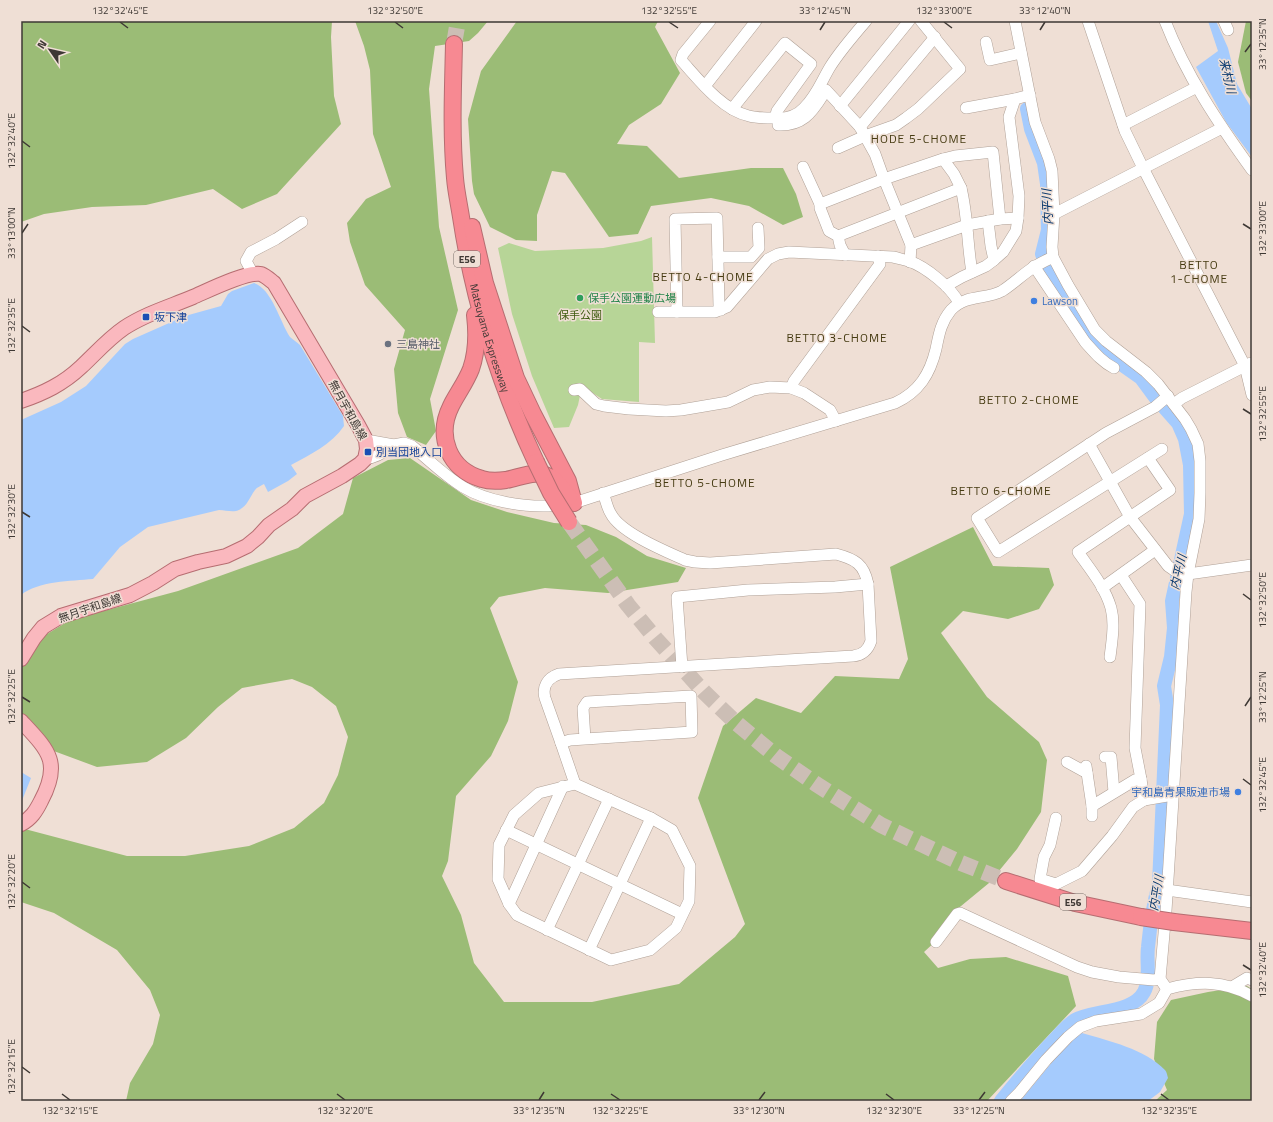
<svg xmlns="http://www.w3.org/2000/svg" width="1273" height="1122" font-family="'Titillium Web','Noto Sans JP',sans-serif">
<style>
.green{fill:#b7d597}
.forest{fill:#9bbc76}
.water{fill:#a5cbfd}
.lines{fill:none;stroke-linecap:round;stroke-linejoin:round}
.river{stroke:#a5cbfd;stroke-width:14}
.highway-tunnel{stroke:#ccbeb5;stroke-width:16;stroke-dasharray:16 8;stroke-linecap:butt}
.minor-casing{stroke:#b0a197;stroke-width:12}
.major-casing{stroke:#b66d71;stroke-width:16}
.highway-casing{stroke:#b66d71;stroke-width:18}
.minor{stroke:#fff;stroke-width:11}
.major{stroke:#fab8be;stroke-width:14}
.highway{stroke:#f78992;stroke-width:16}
.highway-bridge-casing{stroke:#b66d71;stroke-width:18;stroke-linecap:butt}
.highway-bridge{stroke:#f78992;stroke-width:16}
.ticks{fill:none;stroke:#3e3834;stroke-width:1.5}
.leisure-dot{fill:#2e9e5b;stroke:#efdfd5;stroke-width:1.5}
.shop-dot{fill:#3f7fe0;stroke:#efdfd5;stroke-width:1.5}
.transit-dot{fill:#1a4fb4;stroke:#efdfd5;stroke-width:1.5}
.worship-dot{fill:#6b7280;stroke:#efdfd5;stroke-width:1.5}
.labels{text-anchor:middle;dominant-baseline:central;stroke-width:3;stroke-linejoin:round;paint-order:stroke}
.shield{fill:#efdfd5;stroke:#736a64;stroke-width:1}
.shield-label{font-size:10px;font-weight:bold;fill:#3e3834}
.leisure-label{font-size:11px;fill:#27864d;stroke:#efdfd5;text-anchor:start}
.shop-label{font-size:11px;fill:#366cbe;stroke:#efdfd5;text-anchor:start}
.park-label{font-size:11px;fill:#3f5c11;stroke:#efdfd5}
.transit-label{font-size:11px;fill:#164399;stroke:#efdfd5;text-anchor:start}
.street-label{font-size:11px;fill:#3e3834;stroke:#efdfd5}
.worship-label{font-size:11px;fill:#5b616d;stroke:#efdfd5;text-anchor:start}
.water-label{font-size:12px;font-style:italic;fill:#06376e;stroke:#efdfd5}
.neighbourhood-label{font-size:12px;letter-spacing:1px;fill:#463b12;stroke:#efdfd5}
.neatline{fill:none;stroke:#3e3834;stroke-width:1.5}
.ticks-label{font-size:10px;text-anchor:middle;fill:#3e3834}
</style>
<rect width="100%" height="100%" fill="#efdfd5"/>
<polygon class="green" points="652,237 655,343 639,342 639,402 602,399 582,386 578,405 569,427 554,428 532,376 512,314 498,248 509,243 535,251 603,248 641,241"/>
<g class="forest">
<polygon points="21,21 332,21 331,37 334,96 341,124 277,194 242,209 213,189 146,205 92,207 44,214 21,222"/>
<polygon points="355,21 488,21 478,33 469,41 435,46 429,89 439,227 458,310 430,399 436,431 426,445 407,437 398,413 394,369 405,330 365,285 350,242 347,223 366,199 391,187 373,134 370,70 364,46"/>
<polygon points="517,21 658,21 655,27 680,73 661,104 629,125 617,144 647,146 679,178 751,168 783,168 796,194 803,217 783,225 749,206 711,198 651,206 638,234 609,237 565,173 552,171 537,215 537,241 516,240 490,227 474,194 472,181 468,119 481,71"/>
<polygon points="1246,21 1252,21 1252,101 1246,93 1238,62"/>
<polygon points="410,458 471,500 507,512 554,523 586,525 616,537 647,556 686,568 678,582 608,593 545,588 499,597 490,608 518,682 508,721 491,756 456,796 448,861 442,876 461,915 474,963 504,1002 592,1002 679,984 735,937 745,924 698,798 723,726 756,698 801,713 835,676 899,679 908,659 890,567 973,527 993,566 1049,568 1054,585 1039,609 1008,619 963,611 941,633 987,697 1039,742 1047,760 1041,812 1017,849 989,883 955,911 937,940 924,952 938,968 970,959 1006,957 1068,976 1076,1006 987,1101 126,1101 130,1083 153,1044 160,1015 150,990 117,950 54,913 21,902 21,828 127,856 185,856 249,846 294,828 324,803 338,775 348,737 336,706 312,687 292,679 242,688 218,707 186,738 147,762 97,767 43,747 21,726 21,650 70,620 178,591 298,548 343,514 353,478 388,460"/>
<polygon points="1247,986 1252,989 1252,1101 1155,1101 1167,1090 1154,1059 1157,1022 1171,1000 1208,992"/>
</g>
<g class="water">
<polygon points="1208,21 1216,21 1228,48 1237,84 1252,109 1252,157 1226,122 1196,67 1218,51"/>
<path d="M254 283C272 289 280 322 290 337 293 340 297 342 300 345L343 416 344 426C331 445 311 454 291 465L297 474 288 481 268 492 264 484C261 486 257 487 255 490 249 498 247 508 236 511 230 512 225 510 219 510L148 527 120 547 93 579C71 581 38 581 21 595V420L61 402 86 386 125 344 133 339 185 316 221 306 228 294 232 291Z"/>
<polygon points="21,772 31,778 21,803"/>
<path d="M1082 1033C1109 1041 1145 1049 1165 1070 1167 1072 1167 1075 1168 1078L1160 1092 1148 1101H1020L1071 1039Z"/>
</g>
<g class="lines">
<path class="river" d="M1001 1101C1018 1080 1035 1060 1053 1041 1060 1034 1067 1025 1075 1020 1094 1010 1133 1013 1144 992 1151 980 1146 961 1148 947 1150 926 1153 905 1159 884L1167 705 1164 686 1171 657 1174 628 1172 601 1191 514 1190 465 1185 439 1178 423 1155 397 1141 378 1104 352 1089 336 1052 276 1042 254 1048 230 1047 184 1044 163 1031 129 1027 109"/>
<g class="highway-tunnel">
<polyline points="454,44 458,21"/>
<polyline points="569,522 628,605 656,639 704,692 734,721 776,756 816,784 881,825 961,863 1006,881"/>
</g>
<g class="minor-casing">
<g id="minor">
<path d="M710 21 683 54 681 60C699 80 722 110 749 116 756 118 765 118 773 118 784 119 796 117 804 108 817 95 821 82 830 67 840 51 853 36 866 21"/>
<polyline points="1015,21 1035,122 1049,159 1052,171 1054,214 1052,247 1053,257 1068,285 1095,330 1106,341 1146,372 1158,384 1185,419 1191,429 1198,444 1200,461 1200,493 1199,519 1188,574 1186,592 1166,911 1160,979 1167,989"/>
<polyline points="1088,21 1125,131 1143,168 1245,366 1252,395"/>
<path d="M1165 21C1186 75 1218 123 1252 170"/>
<polyline points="1224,21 1228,30"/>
<polyline points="986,42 990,60 1021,53"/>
<polyline points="705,86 756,21"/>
<polyline points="840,106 909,21"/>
<polyline points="966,108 1015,99"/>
<polyline points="732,109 785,43 811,64 777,111 775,118"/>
<path d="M778 125C802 126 811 114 823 95"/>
<polyline points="1123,125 1197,87"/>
<polyline points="860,127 935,37"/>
<polyline points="838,148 865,136 896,125 906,118 918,109 960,69 921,21"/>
<polyline points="943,159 955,156 993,152 1000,219"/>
<polyline points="803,167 820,204 820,208 829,231 838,236 840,245 845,255"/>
<polyline points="820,204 884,179 875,154 860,127 826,90"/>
<polyline points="1054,214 1222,128"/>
<polyline points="988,221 991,246 994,260"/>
<path d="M838 236 961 188C968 216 967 244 972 272"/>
<polyline points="911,245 967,225 1000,219 1018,218"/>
<polyline points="718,257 751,257 759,248 758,228"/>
<polyline points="910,262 911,245 884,179 943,159 954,174 961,188"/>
<path d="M1034 266 1085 342C1094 352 1102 362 1114 368"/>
<polyline points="253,274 246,261 251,252 276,239 302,222"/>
<polyline points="946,286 962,277 986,266 994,260 1003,252 1016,231 1018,218 1019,196 1009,117 1015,99 1030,95"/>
<path d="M658 312H715L727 307 768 259 778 254 789 252 893 257C898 258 904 260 909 261 926 267 951 287 959 303"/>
<polyline points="677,312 675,219 717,218 719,306 721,310"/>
<polyline points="791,388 794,381 880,264 878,256"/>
<polyline points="574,390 580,389 596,404 604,406 629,409 666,411 681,410 728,402 753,390 770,387 791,388 804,393 830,410 836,421"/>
<polyline points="1174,404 1182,398 1251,363"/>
<polyline points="1089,444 1130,517 1168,566 1181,575 1252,565"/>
<path d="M394 445 404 443 412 446C429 460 445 476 463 487 486 501 523 507 549 506 558 506 566 504 574 503L722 455 895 403C919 392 930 374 936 349 939 334 941 322 951 310 966 294 985 300 1002 291 1013 284 1023 274 1034 267 1040 263 1047 260 1053 257"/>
<polyline points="1162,449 998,552 977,518 1106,433 1155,407 1168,396"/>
<path d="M365 459C376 458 385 452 394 445L366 440"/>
<polyline points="1102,588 1155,550"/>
<path d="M1110 657C1112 641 1115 623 1111 608 1105 587 1090 569 1078 552L1170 490 1148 458"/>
<polyline points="682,667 677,597 748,590 835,587 868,584"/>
<polyline points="561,743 570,740 585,739 692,732 691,696 587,702 583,708 585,739"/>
<polyline points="1105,757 1111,757 1114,792"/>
<polyline points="1067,762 1087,773"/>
<polyline points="1086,766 1092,806 1092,816"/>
<polyline points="1141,779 1144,800 1173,795"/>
<path d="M575 784 561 743 545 698C542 687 547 678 559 674L853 656C863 655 868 650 871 641L868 584C864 564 855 559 836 554L710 563 695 562 685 560C665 551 621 533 611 514 607 508 606 500 603 493"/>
<polygon points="575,784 651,818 672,830 690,866 689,901 676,928 650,950 611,960 517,915 509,904 498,879 499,845 514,815 539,793"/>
<polyline points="1092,806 1135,780 1141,779 1135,748 1140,604 1121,575"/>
<polyline points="1056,818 1050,845 1044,857 1040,879 1056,884 1082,871 1112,836 1133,807 1144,800"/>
<polyline points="506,830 682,914"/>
<polyline points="1167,890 1252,902"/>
<polyline points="509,904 563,786"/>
<polyline points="547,930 609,799"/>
<polyline points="936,942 957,914 960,913 1077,967 1092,972 1119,977 1154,980 1160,979"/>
<polyline points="589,950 651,818"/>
<polyline points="1232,987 1247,978 1252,980"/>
<path d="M1011 1101 1019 1093 1046 1060 1068 1037 1080 1027 1096 1021 1141 1014 1159 1003 1167 989C1197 981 1224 980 1252 996"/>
</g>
</g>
<g class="major-casing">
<g id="major">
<path d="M21 401C44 393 63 384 81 367 95 354 108 339 124 328 145 314 169 307 193 297 207 291 247 271 261 274 266 276 270 280 274 283L358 425 366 440 367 449 365 459 360 464 342 476 305 496 292 509 269 525 258 537 247 546 226 556 198 562 175 569 153 583 130 595 61 616 43 627 34 638 21 659"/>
<path d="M21 721C48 750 62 762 41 801 36 811 31 819 21 824"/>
</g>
</g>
<g class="highway-casing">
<g id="highway">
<path id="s1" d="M454 44C453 89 451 133 455 178 456 191 459 204 461 217 474 303 499 383 536 462"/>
<polyline points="472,227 485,283 516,378 533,414 568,481 574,503"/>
<path d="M475 315C477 332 477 352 471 369 466 382 457 394 451 406 436 436 449 470 482 479 488 481 499 481 506 480 522 477 538 468 553 479 559 484 564 491 569 497"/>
<polyline points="1006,881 1075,903 1141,917"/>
<polyline points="1174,922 1252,931"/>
</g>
</g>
<use href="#minor" class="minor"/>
<use href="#major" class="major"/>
<use href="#highway" class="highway"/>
<g class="highway-bridge-casing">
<g id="highway-bridge">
<polyline points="536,462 551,493 569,522"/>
<polyline points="1141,917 1174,922"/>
</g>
</g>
<use href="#highway-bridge" class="highway-bridge"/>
</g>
<path class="ticks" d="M120 22 128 28M395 22 403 28M669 22 678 28M944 22 952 28M820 30 825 22M1040 30 1045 22M1245 52 1251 44M22 141 30 147M1243 224 1251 229M22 233 28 224M22 326 30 332M1243 409 1251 414M22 512 30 517M1243 594 1251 600M22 697 30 702M1245 706 1251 697M1243 779 1251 785M22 882 30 888M1243 965 1251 970M22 1067 30 1073M62 1094 70 1100M337 1094 345 1100M611 1094 620 1100M886 1094 894 1100M1161 1094 1169 1100M539 1100 544 1092M759 1100 765 1092M979 1100 985 1092"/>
<circle class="leisure-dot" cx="580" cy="298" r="4"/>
<g class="shop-dot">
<circle cx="1034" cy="301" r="4"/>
<circle cx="1238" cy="792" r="4"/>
</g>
<g class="transit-dot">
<rect x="142" y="313" width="8" height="8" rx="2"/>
<rect x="364" y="448" width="8" height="8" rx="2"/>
</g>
<circle class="worship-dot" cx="388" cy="344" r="4"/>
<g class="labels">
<g class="shield">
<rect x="454" y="251" width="26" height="16" rx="3"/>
<rect x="1060" y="894" width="26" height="16" rx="3"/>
</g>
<g class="shield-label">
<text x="467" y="259">E56</text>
<text x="1073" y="902">E56</text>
</g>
<g class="leisure-label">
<text x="588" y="298">保手公園運動広場</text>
</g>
<g class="shop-label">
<text x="1042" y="301">Lawson</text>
<text x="1230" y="792" text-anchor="end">宇和島青果販連市場</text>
</g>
<g class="park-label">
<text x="580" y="315">保手公園</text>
</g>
<g class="transit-label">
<text x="154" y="317">坂下津</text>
<text x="376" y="452">別当団地入口</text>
</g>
<g class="street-label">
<text stroke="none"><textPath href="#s1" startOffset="298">Matsuyama Expressway</textPath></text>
<text transform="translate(348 410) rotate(61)">無月宇和島線</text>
<text transform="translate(90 608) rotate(-19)">無月宇和島線</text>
</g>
<g class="worship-label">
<text x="396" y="344">三島神社</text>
</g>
<g class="water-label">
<text transform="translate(1228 76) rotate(77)">来村川</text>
<text transform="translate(1047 207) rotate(-93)">内平川</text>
<text transform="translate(1178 572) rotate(-77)">内平川</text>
<text transform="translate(1156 893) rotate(-80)">内平川</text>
</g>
<g class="neighbourhood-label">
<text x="919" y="138">HODE 5-CHOME</text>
<text x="1199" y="264">BETTO<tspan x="1199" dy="14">1-CHOME</tspan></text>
<text x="703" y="276">BETTO 4-CHOME</text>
<text x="837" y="337">BETTO 3-CHOME</text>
<text x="1029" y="399">BETTO 2-CHOME</text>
<text x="705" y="482">BETTO 5-CHOME</text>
<text x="1001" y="490">BETTO 6-CHOME</text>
</g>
</g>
<rect width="1273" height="1122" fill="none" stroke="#efdfd5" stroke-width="44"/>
<g transform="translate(50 50) rotate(304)" stroke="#efdfd5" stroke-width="3" paint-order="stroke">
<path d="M0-3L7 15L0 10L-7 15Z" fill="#3e3834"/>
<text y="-6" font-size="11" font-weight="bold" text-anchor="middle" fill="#3e3834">N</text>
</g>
<rect x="22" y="22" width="1229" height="1078" class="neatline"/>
<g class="ticks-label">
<text x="120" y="14">132°32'45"E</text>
<text x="395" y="14">132°32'50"E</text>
<text x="669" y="14">132°32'55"E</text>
<text x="825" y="14">33°12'45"N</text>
<text x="944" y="14">132°33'00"E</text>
<text x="1045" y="14">33°12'40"N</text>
<text transform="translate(1262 44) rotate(-90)" y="4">33°12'35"N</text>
<text transform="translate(11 141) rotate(-90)" y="4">132°32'40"E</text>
<text transform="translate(1262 229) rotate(-90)" y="4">132°33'00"E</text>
<text transform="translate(11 233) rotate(-90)" y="4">33°13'00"N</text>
<text transform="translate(11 326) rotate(-90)" y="4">132°32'35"E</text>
<text transform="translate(1262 414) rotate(-90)" y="4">132°32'55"E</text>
<text transform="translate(11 512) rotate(-90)" y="4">132°32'30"E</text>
<text transform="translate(1262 600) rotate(-90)" y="4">132°32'50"E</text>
<text transform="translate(11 697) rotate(-90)" y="4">132°32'25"E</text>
<text transform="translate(1262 697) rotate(-90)" y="4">33°12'25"N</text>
<text transform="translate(1262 785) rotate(-90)" y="4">132°32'45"E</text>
<text transform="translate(11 882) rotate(-90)" y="4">132°32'20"E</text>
<text transform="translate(1262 970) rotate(-90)" y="4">132°32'40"E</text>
<text transform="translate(11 1067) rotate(-90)" y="4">132°32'15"E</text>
<text x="70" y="1114">132°32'15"E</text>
<text x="345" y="1114">132°32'20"E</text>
<text x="539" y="1114">33°12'35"N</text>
<text x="620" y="1114">132°32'25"E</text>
<text x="759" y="1114">33°12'30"N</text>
<text x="894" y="1114">132°32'30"E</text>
<text x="979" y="1114">33°12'25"N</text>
<text x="1169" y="1114">132°32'35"E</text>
</g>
</svg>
